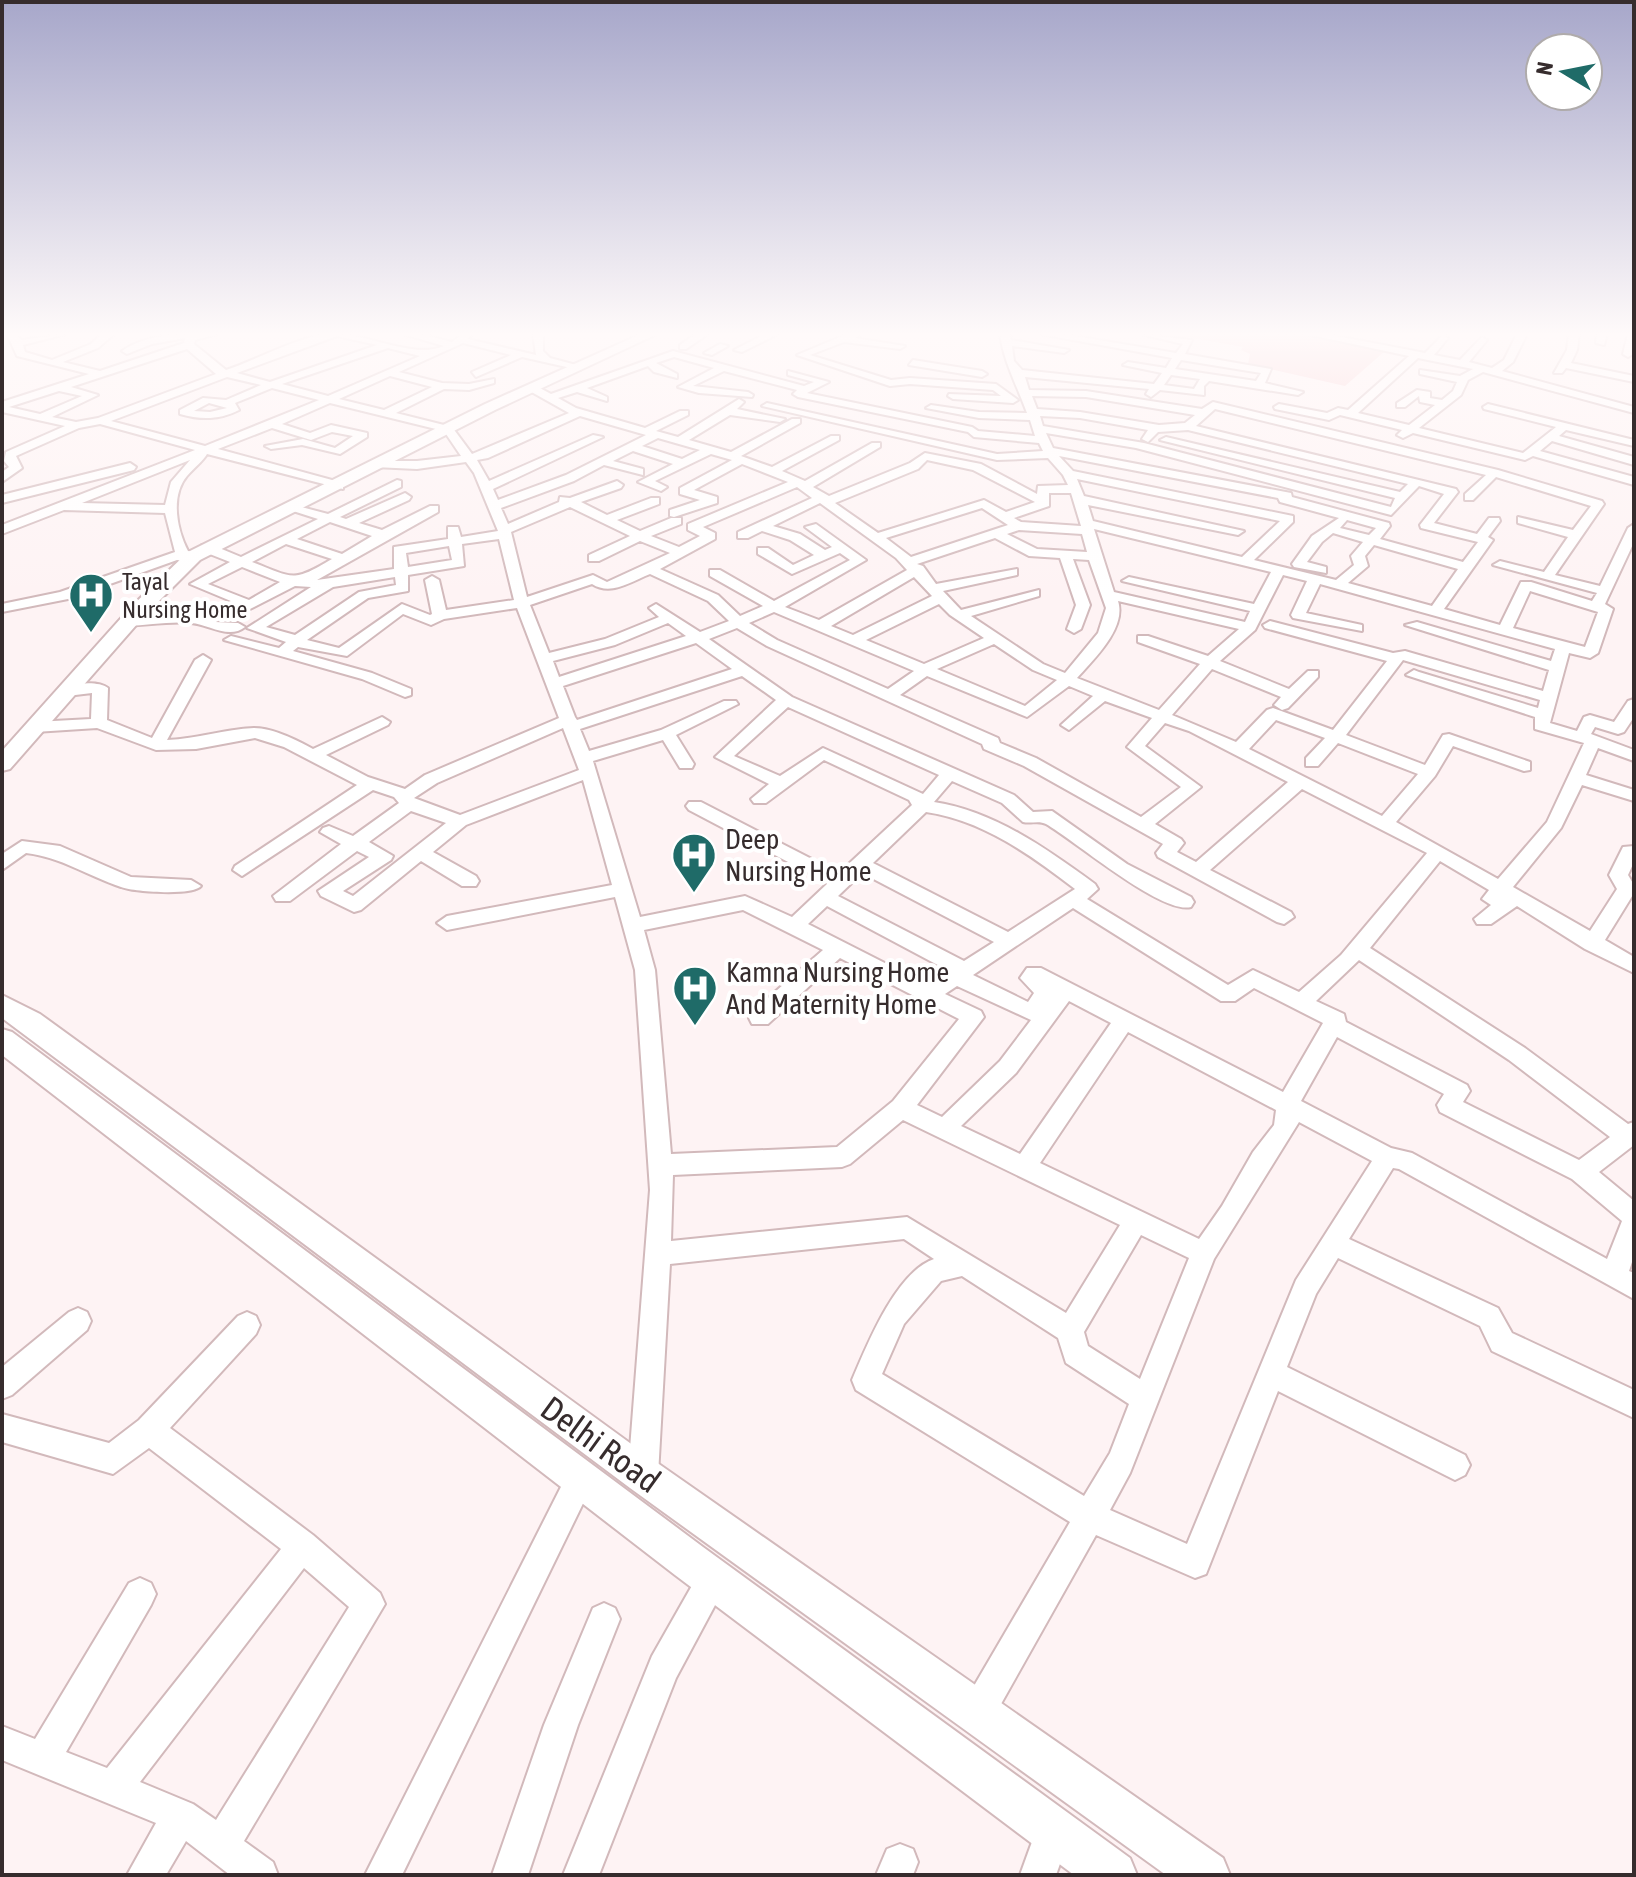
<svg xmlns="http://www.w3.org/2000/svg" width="1636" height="1877" font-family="'Asap Condensed',sans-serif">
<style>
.green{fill:#f7cbcf}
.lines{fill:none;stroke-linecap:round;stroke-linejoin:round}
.minor-casing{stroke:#d2b9bb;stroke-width:4}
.major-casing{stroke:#d2b9bb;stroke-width:4}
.minor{fill:#fff;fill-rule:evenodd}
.major{fill:#fff;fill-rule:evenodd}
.labels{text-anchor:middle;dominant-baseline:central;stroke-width:8;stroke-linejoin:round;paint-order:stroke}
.far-poi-label{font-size:24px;fill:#362c2d;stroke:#fff;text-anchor:start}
.poi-label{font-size:28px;fill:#362c2d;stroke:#fff;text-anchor:start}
.near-street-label{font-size:34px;fill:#362c2d;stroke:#fff}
</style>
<rect width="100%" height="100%" fill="#fef3f4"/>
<polygon class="green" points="1187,334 1299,334 1385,351 1345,386 1248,364 1250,354 1241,350 1243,347 1182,336"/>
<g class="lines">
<g class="minor-casing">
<g id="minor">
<path d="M7 334H17L21 340 66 334 23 345 25 352 52 360 91 344 101 334H114L98 348 63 362 100 371 184 343 185 338 152 344 127 354 122 351C149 332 185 334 217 334L195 340 194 344 226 370C253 361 301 336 327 334 365 331 411 360 444 346L403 334H420L452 342 462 334H472L468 339 536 355 533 334H543V351L550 358 580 366V370L522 357 476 377 472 372 511 355 463 343 399 372 442 383 469 384 494 379V383L469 390 444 389 396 413 452 427 472 454 569 413 528 390V386H536L551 394 673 351 804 386 814 382 788 375V371L829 382 807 393 972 427 978 431 1035 436 1030 420 979 418 926 408 931 405 979 412 1027 413C1017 385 1004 363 1000 334H1010L1011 340 1069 350 1064 353 1012 346 1014 361 1022 370 1154 384 1162 373 1123 365 1128 362 1166 368 1172 358 1040 334H1063L1176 353 1183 344 1140 334 1192 340 1185 354 1271 369 1265 383 1303 392 1298 395 1209 381 1204 386V395L1160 390 1151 397 1146 394 1149 389 1025 377 1029 390 1086 391 1202 409 1213 402 1498 470 1602 501 1604 504 1555 575 1600 586 1628 528 1634 524V542L1605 604 1613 609 1598 653 1590 658 1569 653 1550 723 1577 731 1584 717 1590 715 1614 722 1628 701 1634 699V717L1624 732 1618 734 1595 727 1591 734 1634 750V761L1598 748 1586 775 1634 790V801L1582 785 1561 828 1513 887 1590 931 1617 889 1609 875 1623 847 1634 846V862L1628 875 1634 885V893L1605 940 1634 957V973L1585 949 1517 906 1491 924H1477L1474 919 1491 905 1482 899 1489 890 1440 861 1370 948 1525 1048 1628 1124 1634 1122V1145L1599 1172 1634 1201V1256L1629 1271 1634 1273V1299L1399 1169 1393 1168 1349 1239 1498 1308 1512 1333 1634 1390V1418L1492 1351 1480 1326 1338 1258 1316 1294 1287 1367 1465 1455 1470 1465 1465 1475 1455 1480 1445 1475 1278 1391 1206 1574 1195 1578 1096 1535 988 1727 976 1732 964 1727 959 1715 964 1703 1070 1522 856 1390 852 1380C867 1345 896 1272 934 1259L904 1239 670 1264 658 1475 653 1485 643 1490 633 1485 628 1475 650 1190 635 970 615 897 447 930 437 923 447 916 612 885 583 780 466 825 433 852 476 876 479 881 476 886H462L421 861 361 910 354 912 321 896 318 891 369 857 357 851 290 901H276L273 896 341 844 320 832 323 828 329 826 353 836 399 803 394 797 373 790 242 876 233 870 235 866 357 785 284 747 255 738 196 749 156 750 97 728 35 732 27 727 35 722 91 719 92 693 67 696 59 691C70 683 97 680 108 688L107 720 152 738 195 660 203 655 211 660 167 740C197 739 225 729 254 728 273 728 297 740 313 749L382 717 390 722 388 725 326 755 368 777 405 789 425 775 559 718 517 608 444 619 431 625 403 614 347 656 298 647 293 651 372 673 411 689V695L405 697 362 679 224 640 231 636 279 648 286 642 247 628 311 587 295 586 250 609 190 584 230 562 202 551V545H212L241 557 318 519 290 510V504L328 514 397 480 401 481V487L340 517 346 519 405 493 411 497 409 500 359 523 382 530 430 506H438V512L317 580 394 569V547L448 539V527H458L461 537 498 531 474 473 466 462 417 469 374 467V463L378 461H417L461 456 444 431 330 403 282 424 310 433 331 425 367 433V437L340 454 302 445 271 449 265 446 303 439 335 448 353 436 332 432 311 440 272 428 218 449 343 483V489L207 454C204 460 194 468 187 476 170 496 177 530 188 551L199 553V559L191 562 177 560 68 599 2 612V604L60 592 175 552 165 513 64 510 2 534V525L195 450 100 424 79 428 16 456 22 468 2 482V472L9 467 4 461 6 452 65 426 2 412V402L89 374 17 356ZM337 336 377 345 270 382 237 373ZM388 348 420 356 328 396 282 384ZM187 349 216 374 98 418 76 422 52 417 98 395 71 387ZM674 357 714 368 678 387 699 393 752 397 753 395 748 392 693 386 724 371 797 390 793 394 798 397 968 432 974 437 1039 443 1043 451 997 454 767 403 762 406 997 460 1048 458 1063 475 1068 485 1038 486 1037 494 981 464 925 453 910 463 829 496 813 487 880 447V443H872L805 481 782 471 839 440V436H831L772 467 741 456 800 423V419H792L731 452 689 440 730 415 780 422 785 419 737 409 744 402 739 399 678 437 656 431 688 415V411H680L645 428 576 408 558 398 577 392 607 401V397L587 388 648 366 654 372 677 378V374L656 363ZM1181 360 1261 373 1256 381 1175 369ZM1171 375 1200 379 1194 389 1164 385ZM390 376 432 387 384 410 339 399ZM227 377 261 385 226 400 203 398 180 410V414C201 420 219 420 239 410L235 403 272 388 319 400 205 446 111 421ZM59 391 82 396 40 414 9 407ZM1032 396 1086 397 1195 415 1185 423 1159 425 1080 412 1037 409ZM209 403 227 408 210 412 194 411ZM1215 409 1486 475 1465 494V500H1473L1496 477 1591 506 1573 530 1518 517V523L1568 537 1544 572 1500 561 1493 565 1597 593 1592 601 1531 582H1521L1500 625 1444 609 1493 540 1488 537 1500 521 1499 518H1489L1477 534 1434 523 1458 492 1456 489 1196 426ZM580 416 646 435 566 475 498 500 493 489 603 437 593 435 489 481 477 460 488 458ZM1040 416 1080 418 1148 430 1142 439 1148 442 1158 432 1188 430 1408 484 1400 492 1166 437 1160 440 1395 498 1391 507 1144 443 1043 426ZM1046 433 1136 448 1391 515 1419 486 1444 494 1420 525 1421 528 1478 542 1463 562 1380 539 1390 526 1389 523 1292 497 1291 493 1053 448ZM658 438 700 450 682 459 642 446ZM633 451 673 464 638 482 661 491 667 487 655 481 711 454 732 460 680 488V494L700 500 670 510V516L674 517 717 503V497L694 490 742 464 788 482 688 524V530L700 536 679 547 651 536 681 524V518H671L640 531 617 520 659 504V498H651L607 515 581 502 621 488 623 485 617 481 570 498 560 497 559 502 508 524 501 508 574 481 604 465 643 475V469L613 461ZM1059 456 1278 498 1280 502 1339 518 1312 536 1292 564 1294 567 1326 573V567L1307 562 1322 542 1333 533 1363 542 1351 556 1354 565 1336 580 1254 560 1293 522V516L1073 471ZM190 460 171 482 165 505 82 503ZM927 460 973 470 1035 502 1006 512 984 500 878 533 835 503 918 469ZM1077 479 1280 521 1242 557 1093 521 1088 505 1238 535 1244 531 1084 496ZM797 487 812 498 738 532V538H748L762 531 790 540 814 555 793 565 768 548H758V554L792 574 840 553 850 560 774 601 720 570H710V576L763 606 740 616 718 595 660 569 715 539V533L703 527ZM1049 493H1071L1081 526 1021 522 1014 518 1049 506ZM820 503 896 558 907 570 819 620 785 607 866 560 816 524 805 527 832 547 825 550 800 534 773 526ZM570 507 630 536 589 555V561H599L640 541 670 553 607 582 593 575 527 597 511 532ZM982 508 1008 525 911 557 886 538ZM1347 520 1376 528 1369 535 1340 528ZM330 522 372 536 342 554 297 539ZM1094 529 1271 572 1254 604 1129 577 1122 581 1250 611 1245 622 1114 592ZM1019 530 1082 534 1087 552 1037 549 1007 534ZM995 538 1029 556 1060 558 1076 605 1067 629 1074 633 1081 629 1090 605 1073 559 1089 560 1106 608 1098 633 1065 673 1043 664 971 616 1039 596V590L961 610 943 591 1017 575V569L936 584 923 566 917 564ZM499 539 514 600 446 610 439 580 432 576 425 580 432 614 430 615 402 604 339 648 307 640 368 598 408 591V575L464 566 462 544ZM286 544 332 559C292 583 294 578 252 562ZM1374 545 1458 569 1432 606 1348 583 1368 566 1365 556ZM449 546 452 560 408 567 406 553ZM242 567 280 582 249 600 208 584ZM650 574 708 601 729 621 700 632 656 604 649 608 659 617 605 639 549 653 530 605 592 584C611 596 630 582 650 574ZM1283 575 1307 581 1291 615 1293 618 1362 631V625L1306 613 1320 584 1555 649 1551 661 1417 622 1405 625 1549 670 1543 691 1405 651 1393 653 1270 621 1263 625 1265 628 1387 661 1333 730 1273 708 1267 710 1236 742 1172 715 1212 669 1281 697 1274 705 1282 710 1288 708 1318 677V671H1308L1289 689 1220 661 1255 630ZM395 577 396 585 359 592 295 635 266 627 333 587ZM914 577 932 596 853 635 831 626ZM1530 591 1598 612 1585 647 1513 628ZM1118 601 1239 629 1208 656 1148 636H1138V642L1200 664 1159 710 1077 678C1093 660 1127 628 1118 601ZM939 604 950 615 984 638 924 664 866 640ZM774 612 914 671 888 689 777 640 749 623ZM668 623 686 636 559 677 553 661 615 645ZM737 628 767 646 982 744 984 749 1024 766 1163 844 1156 853 1158 857 1277 922 1284 924 1294 917 1291 912 1210 870 1302 789 1427 853 1341 955 1299 992 1253 970 1228 985 1087 899 1098 889 1095 884C1047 849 994 811 934 802L952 781 1002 803 1023 822C1031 824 1039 820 1046 824 1074 840 1162 915 1191 907L1194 902 1191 897 1127 864 1052 811 1033 812 1014 795 792 697 709 639ZM696 643 732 669 577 720 575 717 563 686ZM994 644 1033 670 1057 680 1025 706 937 669ZM1403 660 1540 700 1538 708 1419 672 1414 670 1406 675 1535 717V729L1584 743 1547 822 1498 879 1396 822 1435 776 1453 746 1524 771 1530 770V762L1449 734 1443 735 1425 765 1346 735ZM742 676 776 700 715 757 769 784 751 799 754 803H766L824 760 909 800 912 805 839 873 701 802H689L686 806 689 810 828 883 792 917 745 896 640 917 593 761 663 740 680 768H692L694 764 676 735 738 704 736 701H724L661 730 589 751 580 729ZM927 676 1027 717 1069 686 1093 696 1061 725 1069 730 1105 701 1152 718 1127 747 1181 787 1141 817 1036 758 1000 743 998 738 900 695ZM788 707 939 775 923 794 823 748 780 776 734 756ZM1276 720 1325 738 1306 758V766H1318L1338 743 1418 774 1382 816 1249 749ZM1165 723 1189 731 1288 782 1196 862 1177 852 1184 843 1181 839 1155 824 1201 787 1145 746ZM563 728 579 770 460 815 414 798 437 783ZM411 811 446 823 353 896 343 891 391 860 393 856 369 842ZM926 812C982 820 1031 855 1075 889L1008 932 873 863ZM862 873 994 942 964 961 838 896ZM827 906 949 971 928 985 808 924ZM1073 908 1221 1001H1235L1254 988 1323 1023 1283 1092 1041 968H1027L1020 978 1034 993 1028 1002 973 975ZM743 910 823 950 752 1012 749 1018 752 1024H768L840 958 959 1019 893 1101 837 1147 671 1154 655 970 644 930ZM1359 960 1509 1060 1610 1137 1579 1160 1463 1102 1470 1091 1467 1085 1346 1022 1344 1014 1316 1001ZM957 986 1031 1020 1000 1061 942 1117 917 1105 984 1017 981 1011 945 994ZM1069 1001 1111 1023 1020 1154 961 1126 1016 1073ZM1128 1032 1276 1110 1274 1125 1253 1152 1222 1206 1199 1239 1040 1163ZM1337 1037 1444 1094 1437 1105 1440 1112 1572 1179 1622 1221 1607 1259 1412 1153 1391 1148 1301 1101ZM903 1120 1120 1225 1066 1313 907 1217 671 1241 673 1175 842 1167 850 1164ZM1299 1122 1372 1161 1296 1280 1187 1544 1110 1510 1130 1473 1214 1259ZM1141 1235 1189 1258 1140 1379 1088 1346 1084 1332ZM962 1276 1058 1338 1066 1363 1129 1404 1110 1453 1084 1496 882 1374 904 1324 941 1281Z"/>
<polygon points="696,334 708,334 686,349 680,349 680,345"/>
<polygon points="765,334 778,334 742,352 734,350"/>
<polygon points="847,334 861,334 855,338 905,346 900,349 844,342 810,355 891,380 910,378 996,384 1018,400 1013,403 953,399 948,396 949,394 1001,396 993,390 910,384 890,386 797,355"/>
<path d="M1306 334H1326L1425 353 1443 335 1448 338 1434 355 1460 360 1482 337 1487 340 1469 362 1492 368 1504 360 1517 334H1527L1513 362 1502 371 1634 407V413L1483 372 1468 380 1461 395 1419 428 1523 453 1556 427 1484 409 1483 407 1488 404 1634 440V446L1566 430 1559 436 1634 457V465L1552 441 1540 451 1634 477V485L1533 456 1525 460 1413 433 1403 438 1397 435 1402 430 1340 415 1329 420 1275 409 1274 407 1279 404 1327 413 1338 408 1348 410 1409 356ZM1418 358 1473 369 1460 376 1420 370V374L1457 382 1453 391 1442 400 1430 398V392L1417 390 1397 403V407H1405L1419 396 1420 402 1435 405 1409 425 1358 413Z"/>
<polygon points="1569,334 1579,334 1577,350 1571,363 1634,376 1634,382 1566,368 1562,373 1554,373 1567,350"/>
<polygon points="1597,334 1607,334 1604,345 1596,343"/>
<polygon points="1628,334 1634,334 1633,354 1628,357 1623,354"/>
<polygon points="720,344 728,346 712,355 704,353"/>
<polygon points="913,360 982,371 987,374 982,377 909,365"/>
<polygon points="130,463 136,467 134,470 2,503 2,495"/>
<path d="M196 614 215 622 238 623 245 627C229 640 208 624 191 623 171 621 148 625 127 626L120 622 127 618Z"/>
<path d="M22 841 60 846 131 877 191 880 201 886C193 896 134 892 121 887 88 876 61 857 26 853L2 870V854Z"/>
<polygon points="78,1308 87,1312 91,1321 87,1330 12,1395 2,1399 2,1367 69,1312"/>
<path d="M247 1312 256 1316 260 1325 256 1334 170 1428 313 1535 380 1593 385 1604 244 1841 273 1862 278 1875H230L186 1841 166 1875H127L156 1823 2 1760V1726L35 1739 129 1583 140 1578 151 1583 156 1594 151 1605 66 1752 107 1768 281 1549 149 1448 113 1474 2 1442V1414L109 1443 139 1420 238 1316ZM304 1568 349 1607 216 1820 193 1804 140 1782Z"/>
<polygon points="580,1464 590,1469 595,1479 590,1489 402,1875 365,1875 570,1469"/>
<polygon points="713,1563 724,1568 729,1579 676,1678 599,1875 563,1875 652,1656 702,1568"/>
<polygon points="604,1603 615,1608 620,1619 578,1725 528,1875 492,1875 544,1725 593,1608"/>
<polygon points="1054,1812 1067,1817 1072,1830 1056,1875 1020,1875 1041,1817"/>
<polygon points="900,1844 913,1849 918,1862 913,1875 876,1875 887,1849"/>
</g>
</g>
<g class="major-casing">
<g id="major">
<polygon points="641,334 657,334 495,410 200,560 145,615 10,769 2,771 2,751 131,607 188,552 485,404"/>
<polygon points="2,995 40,1014 656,1462 1223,1858 1230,1875 1166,1875 630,1488 2,1018"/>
<polygon points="2,1029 12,1032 703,1547 1130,1858 1137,1875 1074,1875 675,1575 2,1055"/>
</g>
</g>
<use href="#minor" class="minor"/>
<use href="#major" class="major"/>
</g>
<linearGradient id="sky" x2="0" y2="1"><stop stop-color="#a7a7ca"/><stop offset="0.56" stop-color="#fffafa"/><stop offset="1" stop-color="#fffafa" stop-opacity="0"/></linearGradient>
<rect width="1636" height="597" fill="url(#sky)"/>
<defs>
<g id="hospital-pin" transform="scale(2.3)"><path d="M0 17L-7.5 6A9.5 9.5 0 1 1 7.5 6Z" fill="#1f6b68" stroke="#fff"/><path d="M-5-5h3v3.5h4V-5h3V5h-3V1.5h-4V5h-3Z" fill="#fff"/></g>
</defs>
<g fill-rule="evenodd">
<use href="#hospital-pin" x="91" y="595"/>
<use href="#hospital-pin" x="694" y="855"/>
<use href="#hospital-pin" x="695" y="988"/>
</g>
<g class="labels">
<g class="far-poi-label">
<text x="122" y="581">Tayal<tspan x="122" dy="28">Nursing Home</tspan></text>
</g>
<g class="poi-label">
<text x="725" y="839">Deep<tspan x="725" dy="32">Nursing Home</tspan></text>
<text x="726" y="972">Kamna Nursing Home<tspan x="726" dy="32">And Maternity Home</tspan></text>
</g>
<g class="near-street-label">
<text transform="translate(601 1444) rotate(36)">Delhi Road</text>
</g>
</g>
<rect width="1636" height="1877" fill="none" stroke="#362c2d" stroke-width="8"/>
<g transform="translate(1564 72) rotate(280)"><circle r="38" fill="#ffffff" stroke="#afabab" stroke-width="2"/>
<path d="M0-6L14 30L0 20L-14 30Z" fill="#1f6b68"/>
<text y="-12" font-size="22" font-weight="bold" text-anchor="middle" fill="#362c2d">N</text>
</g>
</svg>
